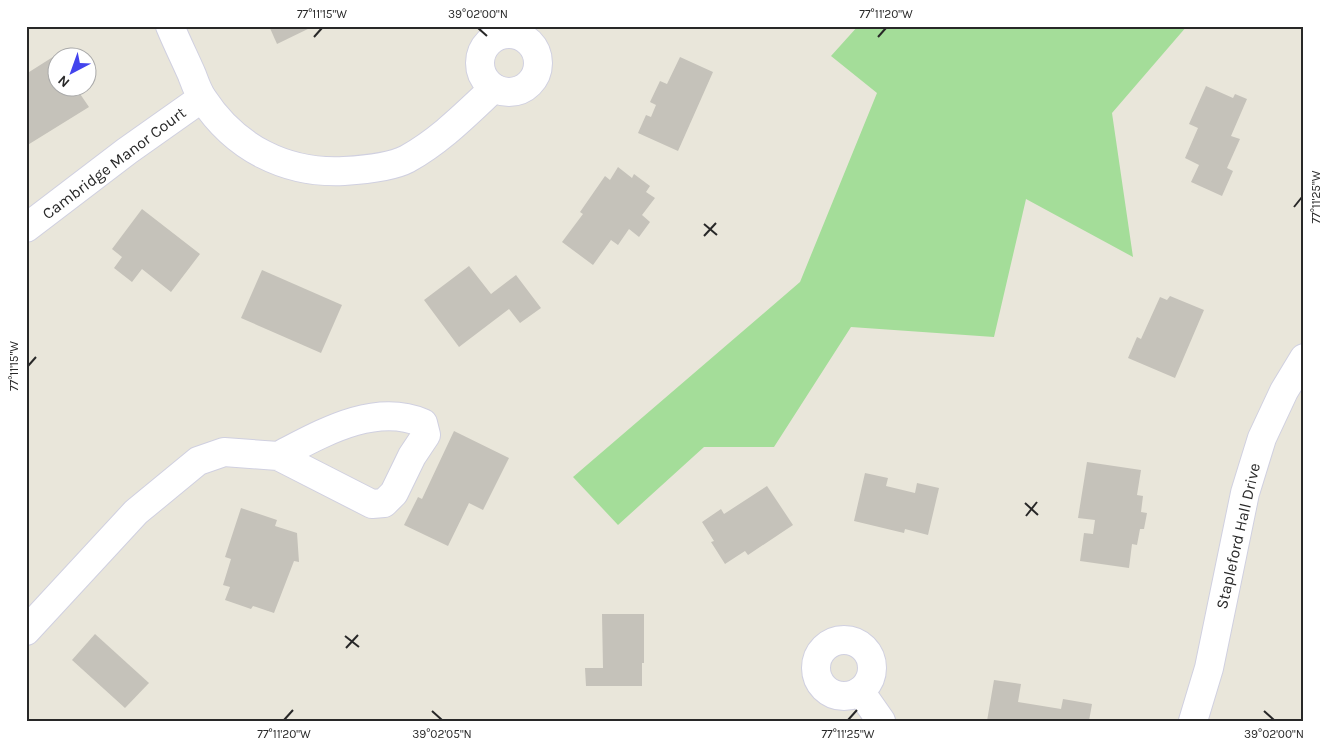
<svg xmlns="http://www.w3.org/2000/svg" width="1330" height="747" font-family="Karla,sans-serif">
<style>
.green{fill:#a4dd99}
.building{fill:#c5c2ba}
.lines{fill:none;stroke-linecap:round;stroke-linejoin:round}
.minor-casing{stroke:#d0d0e0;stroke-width:30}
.minor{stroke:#fff;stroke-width:28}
.ticks{fill:none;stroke:#282828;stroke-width:2}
.labels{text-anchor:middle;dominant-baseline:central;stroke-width:5;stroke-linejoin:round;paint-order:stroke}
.street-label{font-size:16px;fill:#282828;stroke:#fff}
.neatline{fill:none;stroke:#282828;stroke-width:2}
.ticks-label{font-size:12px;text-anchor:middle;fill:#282828}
</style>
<rect width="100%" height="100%" fill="#e9e6da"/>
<polygon class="green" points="858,26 1187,26 1112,113 1133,257 1026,199 994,337 851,327 774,447 704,447 618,525 573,477 800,282 877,93 831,56"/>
<g class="building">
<polygon points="269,26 314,26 277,44"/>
<polygon points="56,55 58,57 58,88 76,88 89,107 26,146 26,74"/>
<polygon points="680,57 713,72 678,151 638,133 646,115 651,117 656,105 650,102 660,81 667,84"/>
<polygon points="1206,86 1233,98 1235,94 1247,99 1231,136 1240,139 1227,168 1233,171 1222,196 1191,182 1199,165 1185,158 1198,128 1189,124"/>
<polygon points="618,167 632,178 634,174 650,186 646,192 655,198 642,215 650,222 639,237 629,229 618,245 611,240 593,265 562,242 583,214 580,212 605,176 610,180"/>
<polygon points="142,209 200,254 171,292 142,269 132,282 114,268 122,257 112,249"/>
<polygon points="469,266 491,294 516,275 541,308 520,323 509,309 459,347 424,300"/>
<polygon points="262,270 342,305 321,353 241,318"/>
<polygon points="1170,296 1204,310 1175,378 1128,358 1137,337 1141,339 1160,297 1167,300"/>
<polygon points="454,431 509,458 483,510 469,503 448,546 404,525 418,497 422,499"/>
<polygon points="1087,462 1141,470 1137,495 1143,496 1141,512 1147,513 1144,529 1140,529 1137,545 1132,544 1129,568 1080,561 1084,533 1093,534 1095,520 1078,518"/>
<polygon points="865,473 888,478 886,486 915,493 917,483 939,488 928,535 905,529 904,533 854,521"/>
<polygon points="767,486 793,525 748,555 745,551 725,564 711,542 714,541 702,522 721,509 724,514"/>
<polygon points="241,508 277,520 275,526 297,533 299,562 294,561 274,613 253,606 251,609 225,600 230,587 223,585 231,559 225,557"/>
<polygon points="602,614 644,614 644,663 642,663 642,686 586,686 585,668 603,668"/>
<polygon points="95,634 149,683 125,708 72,660"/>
<polygon points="994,680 1021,684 1018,702 1061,709 1063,699 1092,704 1089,721 987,721"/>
</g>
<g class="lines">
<g class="minor-casing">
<g id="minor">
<path d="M170 26C177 43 185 59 192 75 195 83 198 92 203 99 235 148 286 174 344 171 360 170 392 167 407 159 441 140 466 114 494 88"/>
<circle cx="509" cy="63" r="29"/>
<polyline points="26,228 127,151 202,98"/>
<path d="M26 631 136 512 198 461 224 452 278 456 372 504 384 503 394 493 412 456 426 435 423 423C374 402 321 434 278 456"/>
<circle cx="844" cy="668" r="28"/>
<polyline points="860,691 881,721"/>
<polyline points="1193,721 1209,668 1245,493 1262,438 1284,391 1304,358"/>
</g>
</g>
<use href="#minor" class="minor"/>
</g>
<path class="ticks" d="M478 28 487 36M314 37 322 28M878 37 886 28M1294 207 1302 197M704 224 717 235M704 236 716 223M28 366 36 357M1025 503 1038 515M1026 516 1037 502M345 636 359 647M346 648 358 635M432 711 442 720M1264 711 1274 720M284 720 293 710M848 720 857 710"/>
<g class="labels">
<g class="street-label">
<text transform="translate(114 163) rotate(-37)">Cambridge Manor Court</text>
<text transform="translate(1238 536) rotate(-77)">Stapleford Hall Drive</text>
</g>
</g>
<rect width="1330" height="747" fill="none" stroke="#ffffff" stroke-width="55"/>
<g transform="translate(72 72) rotate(221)"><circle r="24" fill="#ffffff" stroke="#a9a9a9"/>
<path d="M0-4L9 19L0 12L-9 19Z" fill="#4344ed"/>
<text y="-8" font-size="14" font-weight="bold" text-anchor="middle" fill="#282828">N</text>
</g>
<rect x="28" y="28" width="1274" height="692" class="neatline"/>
<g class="ticks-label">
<text x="322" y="18">77°11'15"W</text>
<text x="478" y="18">39°02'00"N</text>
<text x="886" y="18">77°11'20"W</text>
<text transform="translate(1316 197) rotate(-90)" y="4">77°11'25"W</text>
<text transform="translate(14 366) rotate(-90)" y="4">77°11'15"W</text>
<text x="284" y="738">77°11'20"W</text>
<text x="442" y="738">39°02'05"N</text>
<text x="848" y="738">77°11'25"W</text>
<text x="1274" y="738">39°02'00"N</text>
</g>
</svg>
